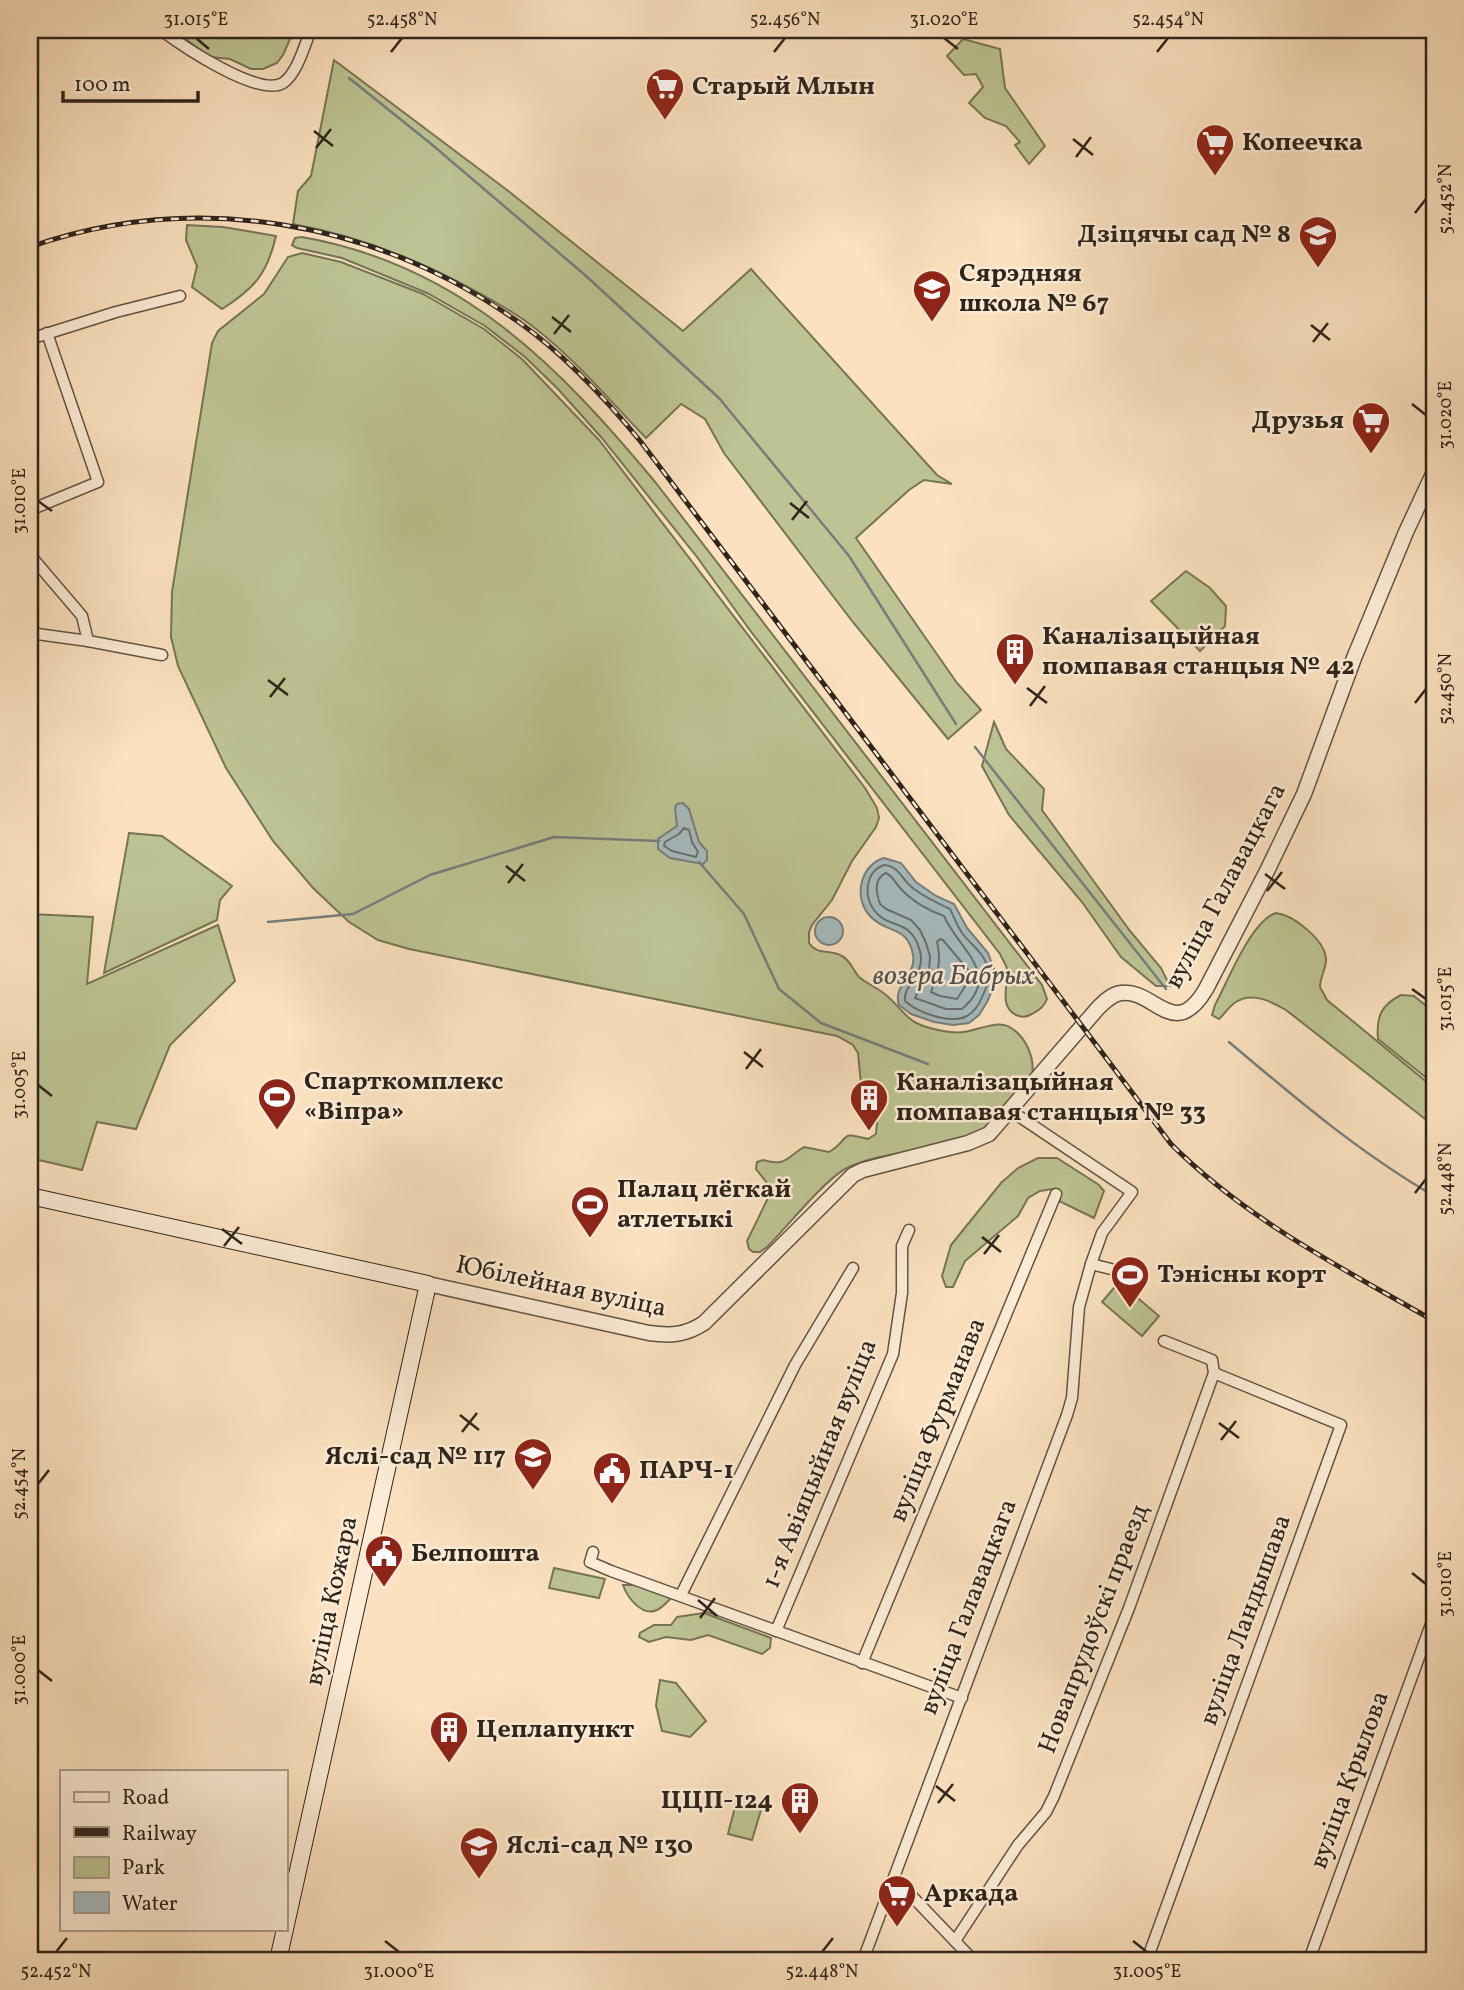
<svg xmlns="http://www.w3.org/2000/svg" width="1464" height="1990" font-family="Vollkorn,serif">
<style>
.green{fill:#bdc393;stroke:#767458;stroke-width:2}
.water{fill:#a5babe;stroke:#767e7d;stroke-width:2}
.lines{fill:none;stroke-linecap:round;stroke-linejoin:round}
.shore{stroke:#6a6f6d;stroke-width:2}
.stream{stroke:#767e7d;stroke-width:2.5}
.minor-casing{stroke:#625345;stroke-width:13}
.tertiary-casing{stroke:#625345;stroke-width:17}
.secondary-casing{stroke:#2f241c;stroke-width:18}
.minor{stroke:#fcecd5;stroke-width:10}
.tertiary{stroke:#fcecd5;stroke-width:14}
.secondary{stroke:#fcecd5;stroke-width:16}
.rail-casing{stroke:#2f241c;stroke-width:5}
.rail{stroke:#fcecd5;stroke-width:2.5;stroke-dasharray:8;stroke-linecap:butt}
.ticks{fill:none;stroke:#2f241c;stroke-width:2.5}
.labels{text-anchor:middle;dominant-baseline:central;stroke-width:5;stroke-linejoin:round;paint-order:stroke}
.poi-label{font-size:26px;font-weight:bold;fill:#2f241c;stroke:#fcecd5;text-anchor:start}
.street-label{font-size:26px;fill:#2f241c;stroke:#fcecd5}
.water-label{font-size:28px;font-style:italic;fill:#52514d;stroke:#fcecd5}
.neatline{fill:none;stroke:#2f241c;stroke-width:2.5}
.ticks-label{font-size:18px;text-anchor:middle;fill:#2f241c}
</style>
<rect width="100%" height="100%" fill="#fbe1bf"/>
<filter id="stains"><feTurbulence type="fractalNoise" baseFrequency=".00286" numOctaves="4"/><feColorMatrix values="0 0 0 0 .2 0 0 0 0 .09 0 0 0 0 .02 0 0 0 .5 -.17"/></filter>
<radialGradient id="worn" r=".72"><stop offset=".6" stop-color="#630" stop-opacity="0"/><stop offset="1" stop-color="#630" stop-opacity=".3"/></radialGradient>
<g class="green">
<polygon points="173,30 294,30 283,55 277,63 263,69 251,69 230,59 210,57"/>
<polygon points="963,39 1000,49 1005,88 1045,146 1029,164 1015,145 1020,142 1006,126 985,118 969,103 983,87 976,74 964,75 947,56"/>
<path d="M334 60 507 190 683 331 751 269 937 475 952 484 924 480 909 490 856 538 957 683 981 710 948 739 852 621 724 453 705 419 681 404 646 438C611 402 576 360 536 329 518 314 497 303 477 292 418 259 359 236 293 224L298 191 311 176Z"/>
<path d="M187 225 223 227 276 236C267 274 255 288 222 309L192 287 197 266 186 240Z"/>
<path d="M302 237C461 265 558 365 656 483L1042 985 1047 999C1044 1007 1039 1010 1032 1014 1026 1017 1022 1018 1016 1015 998 1006 1009 984 1007 969 1006 964 1002 959 1000 954L749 629 697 557 601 437 558 389 525 357 485 326 427 293 342 258 297 248 292 245 295 238Z"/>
<path d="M302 253 341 262 423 294 484 329 522 359 599 440 865 788 877 808 879 818 876 827 852 861 832 900 812 925 809 932V943C818 956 830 949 842 956 850 960 853 970 859 977 867 984 878 988 886 995 907 1013 906 1024 938 1030 946 1032 956 1033 964 1032 979 1030 998 1019 1011 1028 1026 1037 1035 1058 1032 1075 1017 1093 1002 1118 982 1130 941 1154 889 1148 847 1168 826 1178 786 1228 767 1247L760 1252H753L749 1249 747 1241 770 1194 767 1183 756 1169 757 1162 763 1160C786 1167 787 1157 804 1147L829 1152C852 1139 836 1130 868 1139L876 1134 877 1122 864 1097 861 1083 858 1053 853 1045 837 1036 409 949 378 940 349 922 313 888 273 841 226 768 178 666 171 637 172 592 212 343 218 331 264 294 288 257Z"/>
<polygon points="1186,571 1210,588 1226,606 1225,626 1200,651 1151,601"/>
<polygon points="994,722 1006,749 1044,789 1042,810 1130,931 1161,968 1170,986 1156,986 1121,957 1082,902 1009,815 982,766"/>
<polygon points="129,833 162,836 232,886 220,900 217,920 104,973"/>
<path d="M1276 913C1294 915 1326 941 1326 960 1326 969 1320 977 1320 987L1327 1000 1434 1088V1126L1286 1010C1272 1002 1252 991 1236 1002 1229 1006 1225 1014 1219 1019L1212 1015 1215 1005C1228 981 1251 921 1276 913Z"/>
<polygon points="30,914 93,917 87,984 218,925 235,981 170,1045 136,1129 97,1122 82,1170 30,1158"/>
<path d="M1401 995 1414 996 1434 1012V1084L1378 1039C1376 1017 1381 1005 1401 995Z"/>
<polygon points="1038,1158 1057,1158 1099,1185 1104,1191 1094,1218 1059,1201 1061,1194 1053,1189 1040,1191 1028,1198 1018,1216 965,1261 953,1287 946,1287 942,1276 951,1245 1001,1183 1018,1168"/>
<polygon points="1119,1282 1159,1316 1142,1336 1102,1302"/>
<polygon points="554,1568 605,1579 599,1598 549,1588"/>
<path d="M623 1585H636L671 1598C667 1602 662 1608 657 1610 642 1617 627 1597 623 1585Z"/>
<polygon points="704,1613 771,1638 770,1648 762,1654 708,1635 691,1640 666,1637 649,1642 639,1637 640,1633 654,1625 671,1625 677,1617"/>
<polygon points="660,1680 676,1683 706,1721 690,1737 662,1731 656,1705"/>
<polygon points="736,1803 761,1810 752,1840 728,1834"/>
</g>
<g class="water">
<polygon points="683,803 689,809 699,842 707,851 707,860 703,864 670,858 658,849 658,839 677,826 675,808 677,804"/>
<path d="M884 858 901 863 916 882 936 896 954 904 967 928 988 953 995 972 994 986 987 1002 979 1015 969 1023 953 1025 934 1022 911 1014 899 1005C892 986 917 975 913 955 908 925 886 934 870 916 853 898 860 865 884 858Z"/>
<circle cx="829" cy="931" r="14"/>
</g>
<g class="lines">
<g class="shore">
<polygon points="684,828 689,830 692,842 698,852 696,857 672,851 664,846 665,842 679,834"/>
<path d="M884 865C900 866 902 881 914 889 926 898 937 903 950 909 954 917 957 926 962 933 971 945 985 954 988 968 989 977 987 987 983 995 980 1003 974 1012 967 1016 950 1025 917 1012 905 1001 903 984 926 975 920 951 911 917 888 930 874 910 863 895 866 871 884 865Z"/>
<path d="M886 873C894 877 895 883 901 889 912 901 929 911 944 916 958 949 1003 974 962 1009H946L915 998 929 970 930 956 926 943 920 930 911 920 886 909 880 904C876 893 873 879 886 873Z"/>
<path d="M940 939 943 940 969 971 966 985 957 999 940 996 931 992C937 974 942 962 937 942Z"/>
</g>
<g class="stream">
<polyline points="349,78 430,143 585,275 719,398 849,556 956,724"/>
<polyline points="975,747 1166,989"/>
<polyline points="699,862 744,914 779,989 821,1023 928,1064"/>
<polyline points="268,922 353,914 430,875 554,837 659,841"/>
<path d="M1229 1042C1295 1098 1360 1153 1434 1196"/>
</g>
<g class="minor-casing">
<g id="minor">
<path d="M161 30C181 45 259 98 283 83 298 72 304 46 311 30"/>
<polyline points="30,339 116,312 180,296"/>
<polyline points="30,510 98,482 47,333"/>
<polyline points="30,555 82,616 88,641 162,655"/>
<polyline points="30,633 88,641"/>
<polyline points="1091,1264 1115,1270"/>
<polyline points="593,1552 590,1562 611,1571 962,1698"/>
<polyline points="681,1595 795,1365 853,1268"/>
<polyline points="776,1631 893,1354 902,1293 902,1246 909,1230"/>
<polyline points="862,1663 1056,1194"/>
<polyline points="891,1883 906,1890 973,1960"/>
<polyline points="955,1941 1018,1845 1046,1812 1054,1796 1129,1608 1214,1373 1212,1360 1164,1341"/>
<polyline points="863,1960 1067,1415 1072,1398 1079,1307 1091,1264 1102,1233 1132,1192 1011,1111"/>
<polyline points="1147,1960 1341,1425 1214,1373"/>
<polyline points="1309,1960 1434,1616"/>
</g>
</g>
<g class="tertiary-casing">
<path id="tertiary" d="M428 1284 649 1333C671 1336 686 1335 704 1323L853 1175 863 1170 968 1143 989 1134 1098 1008C1104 1002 1112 994 1121 993 1154 988 1174 1043 1206 989L1267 871 1304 794 1354 658 1406 532 1434 472"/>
</g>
<g class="secondary-casing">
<g id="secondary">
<polyline points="30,1196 428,1284 285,1929"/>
<polyline points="278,1960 285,1929"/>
</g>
</g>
<use href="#minor" class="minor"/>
<use href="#tertiary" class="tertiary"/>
<use href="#secondary" class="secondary"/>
<g class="rail-casing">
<path id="rail" d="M30 247C196 189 377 221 520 323 566 356 605 398 641 442L1171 1144C1247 1220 1342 1268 1434 1321"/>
</g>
<use href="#rail" class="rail"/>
</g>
<path class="ticks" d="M196 38 209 49M944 38 958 49M391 52 402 38M774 52 785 38M1157 52 1168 38M314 131 333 146M1073 139 1093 155M316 148 331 129M1076 157 1091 137M1415 213 1426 199M552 317 571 332M1311 325 1330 340M554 334 569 315M1313 342 1328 323M1412 404 1426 415M38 501 52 511M790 503 809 518M792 520 807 501M268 680 288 695M1027 688 1047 703M270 697 285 678M1415 703 1426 689M1030 706 1045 686M506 866 525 881M1265 874 1285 889M508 883 523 864M1267 891 1282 872M1412 989 1426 999M744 1052 763 1067M746 1069 761 1049M38 1085 52 1096M1415 1193 1426 1179M222 1229 242 1244M982 1237 1001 1252M224 1246 239 1227M984 1254 999 1235M460 1415 479 1430M1219 1423 1239 1438M462 1432 477 1413M1221 1440 1236 1421M38 1484 49 1470M1412 1573 1426 1584M698 1600 717 1616M700 1618 715 1598M38 1670 52 1681M936 1786 955 1801M938 1803 953 1784M385 1941 399 1952M1133 1941 1147 1952M56 1952 67 1938M822 1952 833 1938"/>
<defs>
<g id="supermarket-pin" transform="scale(2.0125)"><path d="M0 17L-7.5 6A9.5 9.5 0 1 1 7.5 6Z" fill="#8f2418" stroke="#fcecd5"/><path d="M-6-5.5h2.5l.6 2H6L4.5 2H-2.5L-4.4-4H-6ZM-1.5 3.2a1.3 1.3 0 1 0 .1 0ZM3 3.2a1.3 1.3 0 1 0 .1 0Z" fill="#fff"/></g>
<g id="school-pin" transform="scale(2.0125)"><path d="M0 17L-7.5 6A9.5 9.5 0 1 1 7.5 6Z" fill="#8f2418" stroke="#fcecd5"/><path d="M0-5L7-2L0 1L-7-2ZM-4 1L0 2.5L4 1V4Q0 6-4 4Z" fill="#fff"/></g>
<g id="building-pin" transform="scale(2.0125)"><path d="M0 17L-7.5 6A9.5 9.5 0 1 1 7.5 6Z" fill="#8f2418" stroke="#fcecd5"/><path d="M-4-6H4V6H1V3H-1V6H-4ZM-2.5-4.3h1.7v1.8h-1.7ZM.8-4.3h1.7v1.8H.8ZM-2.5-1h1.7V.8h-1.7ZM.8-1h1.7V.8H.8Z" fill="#fff"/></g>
<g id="stadium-pin" transform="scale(2.0125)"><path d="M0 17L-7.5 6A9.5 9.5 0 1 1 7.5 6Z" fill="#8f2418" stroke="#fcecd5"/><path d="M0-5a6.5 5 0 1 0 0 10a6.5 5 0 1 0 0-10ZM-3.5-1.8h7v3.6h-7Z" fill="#fff"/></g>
<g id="civic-pin" transform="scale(2.0125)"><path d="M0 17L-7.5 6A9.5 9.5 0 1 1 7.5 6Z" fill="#8f2418" stroke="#fcecd5"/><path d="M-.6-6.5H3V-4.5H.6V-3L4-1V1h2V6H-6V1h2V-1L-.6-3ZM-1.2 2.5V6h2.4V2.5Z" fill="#fff"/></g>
</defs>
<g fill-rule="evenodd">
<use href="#supermarket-pin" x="665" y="87"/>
<use href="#supermarket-pin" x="1215" y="143"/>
<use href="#school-pin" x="1318" y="235"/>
<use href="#school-pin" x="932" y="289"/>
<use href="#supermarket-pin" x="1371" y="421"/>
<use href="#building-pin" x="1015" y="652"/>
<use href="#stadium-pin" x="277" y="1097"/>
<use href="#building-pin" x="869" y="1098"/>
<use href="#stadium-pin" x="590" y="1205"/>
<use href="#stadium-pin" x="1130" y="1275"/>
<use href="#school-pin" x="533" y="1457"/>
<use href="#civic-pin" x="612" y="1471"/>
<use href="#civic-pin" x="384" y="1554"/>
<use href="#building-pin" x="449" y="1730"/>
<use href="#building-pin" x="800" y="1801"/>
<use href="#school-pin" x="479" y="1846"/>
<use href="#supermarket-pin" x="897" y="1894"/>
</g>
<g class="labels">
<g class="poi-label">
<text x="692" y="87">Старый Млын</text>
<text x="1242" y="143">Копеечка</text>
<text x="1291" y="235" text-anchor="end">Дзіцячы сад № 8</text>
<text x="959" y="274">Сярэдняя<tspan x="959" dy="30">школа № 67</tspan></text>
<text x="1344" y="421" text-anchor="end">Друзья</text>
<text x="1042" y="637">Каналізацыйная<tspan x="1042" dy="30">помпавая станцыя № 42</tspan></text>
<text x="304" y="1082">Спарткомплекс<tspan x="304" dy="30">«Віпра»</tspan></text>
<text x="896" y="1083">Каналізацыйная<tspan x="896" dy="30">помпавая станцыя № 33</tspan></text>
<text x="617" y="1190">Палац лёгкай<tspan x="617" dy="30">атлетыкі</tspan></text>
<text x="1157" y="1275">Тэнісны корт</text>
<text x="506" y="1457" text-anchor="end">Яслі-сад № 117</text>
<text x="639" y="1471">ПАРЧ-1</text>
<text x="411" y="1554">Белпошта</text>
<text x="476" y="1730">Цеплапункт</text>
<text x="773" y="1801" text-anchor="end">ЦЦП-124</text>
<text x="506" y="1846">Яслі-сад № 130</text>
<text x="924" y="1894">Аркада</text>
</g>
<g class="street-label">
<text transform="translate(1226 886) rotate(-62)">вуліца Галавацкага</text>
<text transform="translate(561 1287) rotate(12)">Юбілейная вуліца</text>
<text transform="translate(938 1420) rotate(-68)">вуліца Фурманава</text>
<text transform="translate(820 1464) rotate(-68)">1-я Авіяцыйная вуліца</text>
<text transform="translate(332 1601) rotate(-78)">вуліца Кожара</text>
<text transform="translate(969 1607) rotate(-69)">вуліца Галавацкага</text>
<text transform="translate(1246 1620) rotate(-70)">вуліца Ландышава</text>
<text transform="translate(1094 1629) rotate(-69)">Новапрудоўскі праезд</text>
<text transform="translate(1350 1780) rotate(-70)">вуліца Крылова</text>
</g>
<g class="water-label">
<text x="954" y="976">возера Бабрых</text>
</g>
</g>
<rect width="1464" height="1990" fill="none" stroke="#fbe1bf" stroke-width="77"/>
<rect x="60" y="1770" width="228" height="161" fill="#fcecd5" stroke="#aa9c8b" stroke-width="2"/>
<rect x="74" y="1792" width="35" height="10" fill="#fcecd5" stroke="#aa9c8b" stroke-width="2"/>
<text x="122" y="1804" font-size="21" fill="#2f241c">Road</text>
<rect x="74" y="1827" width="35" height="10" fill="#2f241c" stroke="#aa9c8b" stroke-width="2"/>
<text x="122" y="1840" font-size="21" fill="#2f241c">Railway</text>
<rect x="74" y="1857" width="35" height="21" fill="#bdc393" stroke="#aa9c8b" stroke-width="2"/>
<text x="122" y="1874" font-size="21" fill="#2f241c">Park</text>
<rect x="74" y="1892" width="35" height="21" fill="#a5babe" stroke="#aa9c8b" stroke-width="2"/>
<text x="122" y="1910" font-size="21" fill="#2f241c">Water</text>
<path d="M63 91v10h135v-10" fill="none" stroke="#2f241c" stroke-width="3.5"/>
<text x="74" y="91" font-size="21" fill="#2f241c" stroke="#fcecd5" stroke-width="5" paint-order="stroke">100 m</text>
<rect x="38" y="38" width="1388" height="1914" class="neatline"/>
<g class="ticks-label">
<text x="196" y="25">31.015°E</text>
<text x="402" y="25">52.458°N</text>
<text x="785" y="25">52.456°N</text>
<text x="944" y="25">31.020°E</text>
<text x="1168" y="25">52.454°N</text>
<text transform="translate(1445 199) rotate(-90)" y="6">52.452°N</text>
<text transform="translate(1445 415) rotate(-90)" y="6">31.020°E</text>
<text transform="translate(19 501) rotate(-90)" y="6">31.010°E</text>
<text transform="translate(1445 689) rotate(-90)" y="6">52.450°N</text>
<text transform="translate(1445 999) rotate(-90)" y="6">31.015°E</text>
<text transform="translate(19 1085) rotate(-90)" y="6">31.005°E</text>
<text transform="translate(1445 1179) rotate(-90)" y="6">52.448°N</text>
<text transform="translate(19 1484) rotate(-90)" y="6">52.454°N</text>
<text transform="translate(1445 1584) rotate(-90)" y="6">31.010°E</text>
<text transform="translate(19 1670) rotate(-90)" y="6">31.000°E</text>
<text x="56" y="1977">52.452°N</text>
<text x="399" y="1977">31.000°E</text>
<text x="822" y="1977">52.448°N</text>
<text x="1147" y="1977">31.005°E</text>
</g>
<rect width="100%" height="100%" filter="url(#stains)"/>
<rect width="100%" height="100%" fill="url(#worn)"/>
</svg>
